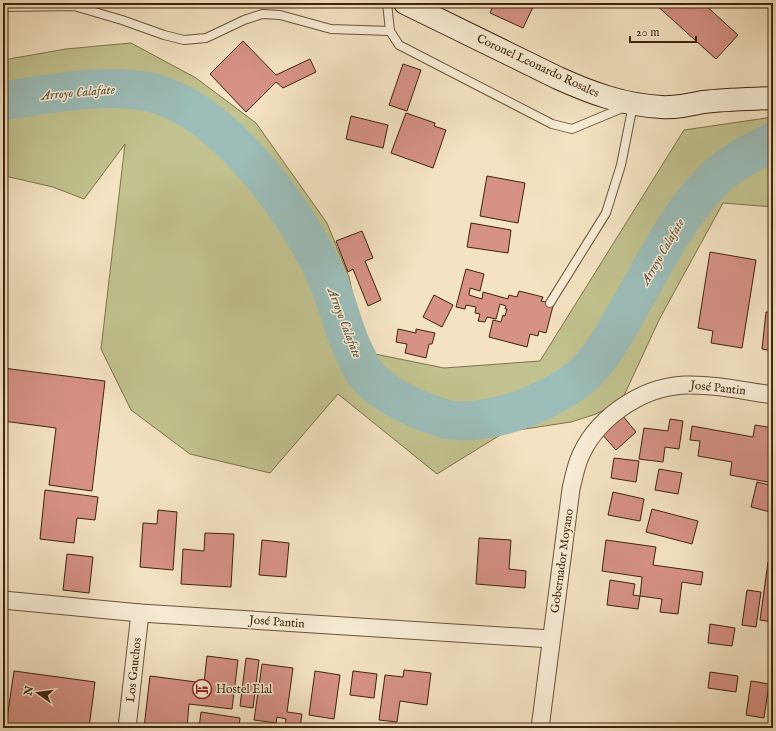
<svg xmlns="http://www.w3.org/2000/svg" width="776" height="731" font-family="'IM FELL English',serif">
<style>
.green{fill:#c1c28f;stroke:#80724c}
.lines{fill:none;stroke-linecap:round;stroke-linejoin:round}
.river{stroke:#9cbdb8;stroke-width:39}
.building{fill:#d69286;stroke:#3f230a}
.service-casing{stroke:#6c5338;stroke-width:10}
.minor-casing{stroke:#6c5338;stroke-width:19}
.secondary-casing{stroke:#3f230a;stroke-width:24}
.service{stroke:#f8edd7;stroke-width:8}
.minor{stroke:#f8edd7;stroke-width:17}
.secondary{stroke:#f8edd7;stroke-width:22}
.labels{text-anchor:middle;dominant-baseline:central;stroke-width:3;stroke-linejoin:round;paint-order:stroke}
.street-label{font-size:12px;fill:#3f230a;stroke:#f8edd7}
.poi-label{font-size:12px;fill:#3f230a;stroke:#f8edd7;text-anchor:start}
.water-label{font-size:13px;font-style:italic;fill:#5b513e;stroke:#f8edd7}
</style>
<rect width="100%" height="100%" fill="#f4e3c2"/>
<filter id="stains"><feTurbulence type="fractalNoise" baseFrequency=".005" numOctaves="4"/><feColorMatrix values="0 0 0 0 .2 0 0 0 0 .09 0 0 0 0 .02 0 0 0 .5 -.17"/></filter>
<radialGradient id="worn" r=".72"><stop offset=".6" stop-color="#630" stop-opacity="0"/><stop offset="1" stop-color="#630" stop-opacity=".3"/></radialGradient>
<polygon class="green" points="131,43 196,78 256,123 327,223 349,277 365,352 444,368 540,361 684,130 773,117 773,207 723,203 660,318 621,402 593,415 571,422 505,432 437,474 338,394 270,473 190,454 131,410 101,349 125,144 84,199 53,187 5,176 3,179 3,60 66,49"/>
<g class="lines">
<path class="river" d="M3 101C48 94 113 81 157 94 228 115 302 217 329 283 339 307 344 334 357 358 359 362 361 368 364 372 380 393 412 408 436 416 441 417 446 420 451 420 473 423 494 418 514 412 536 405 569 389 584 374 604 355 616 331 629 308 654 265 676 218 711 182 728 164 751 153 773 142"/>
</g>
<g class="building">
<polygon points="494,3 535,3 523,28 490,13"/>
<polygon points="654,3 703,3 738,35 716,59"/>
<polygon points="243,41 276,75 310,59 316,72 283,88 276,82 246,112 210,74"/>
<polygon points="403,64 421,70 407,111 389,105"/>
<polygon points="406,113 435,123 434,126 446,130 433,168 391,153"/>
<polygon points="351,116 388,125 383,148 346,139"/>
<polygon points="487,176 525,183 518,223 480,216"/>
<polygon points="471,223 511,230 508,253 467,247"/>
<polygon points="362,231 373,258 365,261 381,300 368,306 353,269 348,272 336,241"/>
<polygon points="710,252 756,260 742,348 711,343 713,331 698,328"/>
<polygon points="466,269 484,274 480,291 470,288 469,295 482,299 483,292 508,299 509,295 517,297 519,291 543,297 541,301 546,302 546,304 553,306 546,333 539,331 538,336 530,334 527,347 489,337 493,320 501,322 503,315 505,316 507,309 505,309 506,306 500,304 496,319 487,317 485,322 478,321 480,314 475,313 476,307 466,305 465,309 456,307"/>
<polygon points="434,295 453,305 442,327 423,317"/>
<polygon points="766,312 773,312 773,351 762,349"/>
<polygon points="398,329 416,333 416,329 435,333 432,344 429,344 426,358 405,353 407,344 396,342"/>
<polygon points="3,368 105,381 92,491 49,485 56,428 3,421"/>
<polygon points="622,415 636,432 616,450 601,433"/>
<polygon points="670,419 683,421 679,449 665,447 663,462 639,459 644,428 668,431"/>
<polygon points="755,425 773,428 773,483 730,475 732,462 698,456 700,441 690,440 692,426 753,437"/>
<polygon points="614,458 639,461 636,482 611,478"/>
<polygon points="659,469 682,473 678,494 655,490"/>
<polygon points="757,482 773,486 773,502 770,512 751,507"/>
<polygon points="45,490 98,497 95,520 77,518 74,543 40,539"/>
<polygon points="613,492 644,499 640,521 608,515"/>
<polygon points="652,509 698,521 692,544 646,532"/>
<polygon points="158,510 177,512 173,570 140,567 143,523 157,524"/>
<polygon points="205,533 234,534 231,587 181,584 183,549 204,551"/>
<polygon points="479,538 511,540 509,569 526,571 525,588 476,584"/>
<polygon points="262,540 289,543 286,577 259,575"/>
<polygon points="606,540 656,547 653,565 703,572 701,585 682,582 678,614 660,612 662,599 640,596 642,577 602,571"/>
<polygon points="67,554 93,557 89,593 63,590"/>
<polygon points="768,562 773,563 773,622 760,620"/>
<polygon points="610,580 635,584 633,595 640,596 638,609 607,605"/>
<polygon points="747,590 761,592 756,627 742,625"/>
<polygon points="710,624 735,628 732,646 708,643"/>
<polygon points="207,656 238,660 232,709 189,704 187,728 144,728 150,676 204,683"/>
<polygon points="246,658 259,660 253,708 240,706"/>
<polygon points="262,664 293,668 287,712 302,714 300,728 285,728 286,719 277,717 276,723 254,720"/>
<polygon points="404,670 431,673 427,705 400,701 397,722 379,720 385,675 403,677"/>
<polygon points="14,671 95,682 89,728 19,728 6,726"/>
<polygon points="315,671 340,675 334,719 309,715"/>
<polygon points="353,671 377,674 374,698 350,695"/>
<polygon points="710,672 738,676 736,692 708,688"/>
<polygon points="751,681 769,684 764,718 746,715"/>
<polygon points="201,712 240,718 239,728 199,728"/>
<polygon points="239,724 262,727 262,728 239,728"/>
</g>
<g class="lines">
<g class="service-casing">
<g id="service">
<polyline points="387,3 390,31 399,45 552,124 572,129 625,107"/>
<polyline points="3,7 74,6 122,20 164,35 184,40 206,38 244,20 262,14 280,15 331,29 390,31"/>
<polyline points="550,303 606,213 621,165 633,105"/>
</g>
</g>
<g class="minor-casing">
<g id="minor">
<polyline points="3,600 140,613 551,639"/>
<polyline points="127,728 140,613"/>
<path d="M540 728 571 489C573 480 575 471 578 462 593 420 640 387 685 385 715 384 744 391 773 395"/>
</g>
</g>
<g class="secondary-casing">
<path id="secondary" d="M405 3 558 78C591 93 624 105 661 107 675 108 689 105 703 102 726 99 750 99 773 98"/>
</g>
<use href="#service" class="service"/>
<use href="#minor" class="minor"/>
<use href="#secondary" class="secondary"/>
</g>
<defs>
<g id="hotel-ring" transform="scale(1)"><circle r="9.5" fill="#f8edd7" stroke="#8f2418" stroke-width="1.5"/><path d="M-6-4.5h1.5V1H6V5H4.5V3h-9V5H-6ZM-4 0a1.8 1.8 0 1 1 3.6 0ZM.5 0V-2.5h3Q6-2.5 6 0Z" fill="#8f2418"/></g>
</defs>
<g fill-rule="evenodd">
<use href="#hotel-ring" x="202" y="689"/>
</g>
<g class="labels">
<g class="street-label">
<text transform="translate(538 66) rotate(25)">Coronel Leonardo Rosales</text>
<text transform="translate(718 388) rotate(6)">José Pantin</text>
<text transform="translate(562 561) rotate(-82)">Gobernador Moyano</text>
<text transform="translate(277 622) rotate(4)">José Pantin</text>
<text transform="translate(134 670) rotate(-84)">Los Gauchos</text>
</g>
<g class="poi-label">
<text x="216" y="689">Hostel Elal</text>
</g>
<g class="water-label">
<text transform="translate(78 93) rotate(-5)">Arroyo Calafate</text>
<text transform="translate(663 252) rotate(-60)">Arroyo Calafate</text>
<text transform="translate(344 323) rotate(69)">Arroyo Calafate</text>
</g>
</g>
<rect width="776" height="731" fill="none" stroke="#f4e3c2" stroke-width="16"/>
<rect x="4" y="4" width="768" height="723" fill="none" stroke="#3f230a" stroke-width="2"/>
<rect x="8" y="8" width="760" height="715" fill="none" stroke="#3f230a"/>
<g transform="translate(38 693) rotate(284)" stroke="#f8edd7" stroke-width="3" paint-order="stroke">
<path d="M0-3L7 15L0 10L-7 15Z" fill="#3f230a"/>
<text y="-6" font-size="11" font-weight="bold" text-anchor="middle" fill="#3f230a">N</text>
</g>
<path d="M630 36v6h66v-6" fill="none" stroke="#3f230a" stroke-width="2"/>
<text x="636" y="36" font-size="12" fill="#3f230a" stroke="#f8edd7" stroke-width="3" paint-order="stroke">20 m</text>
<rect width="100%" height="100%" filter="url(#stains)"/>
<rect width="100%" height="100%" fill="url(#worn)"/>
</svg>
